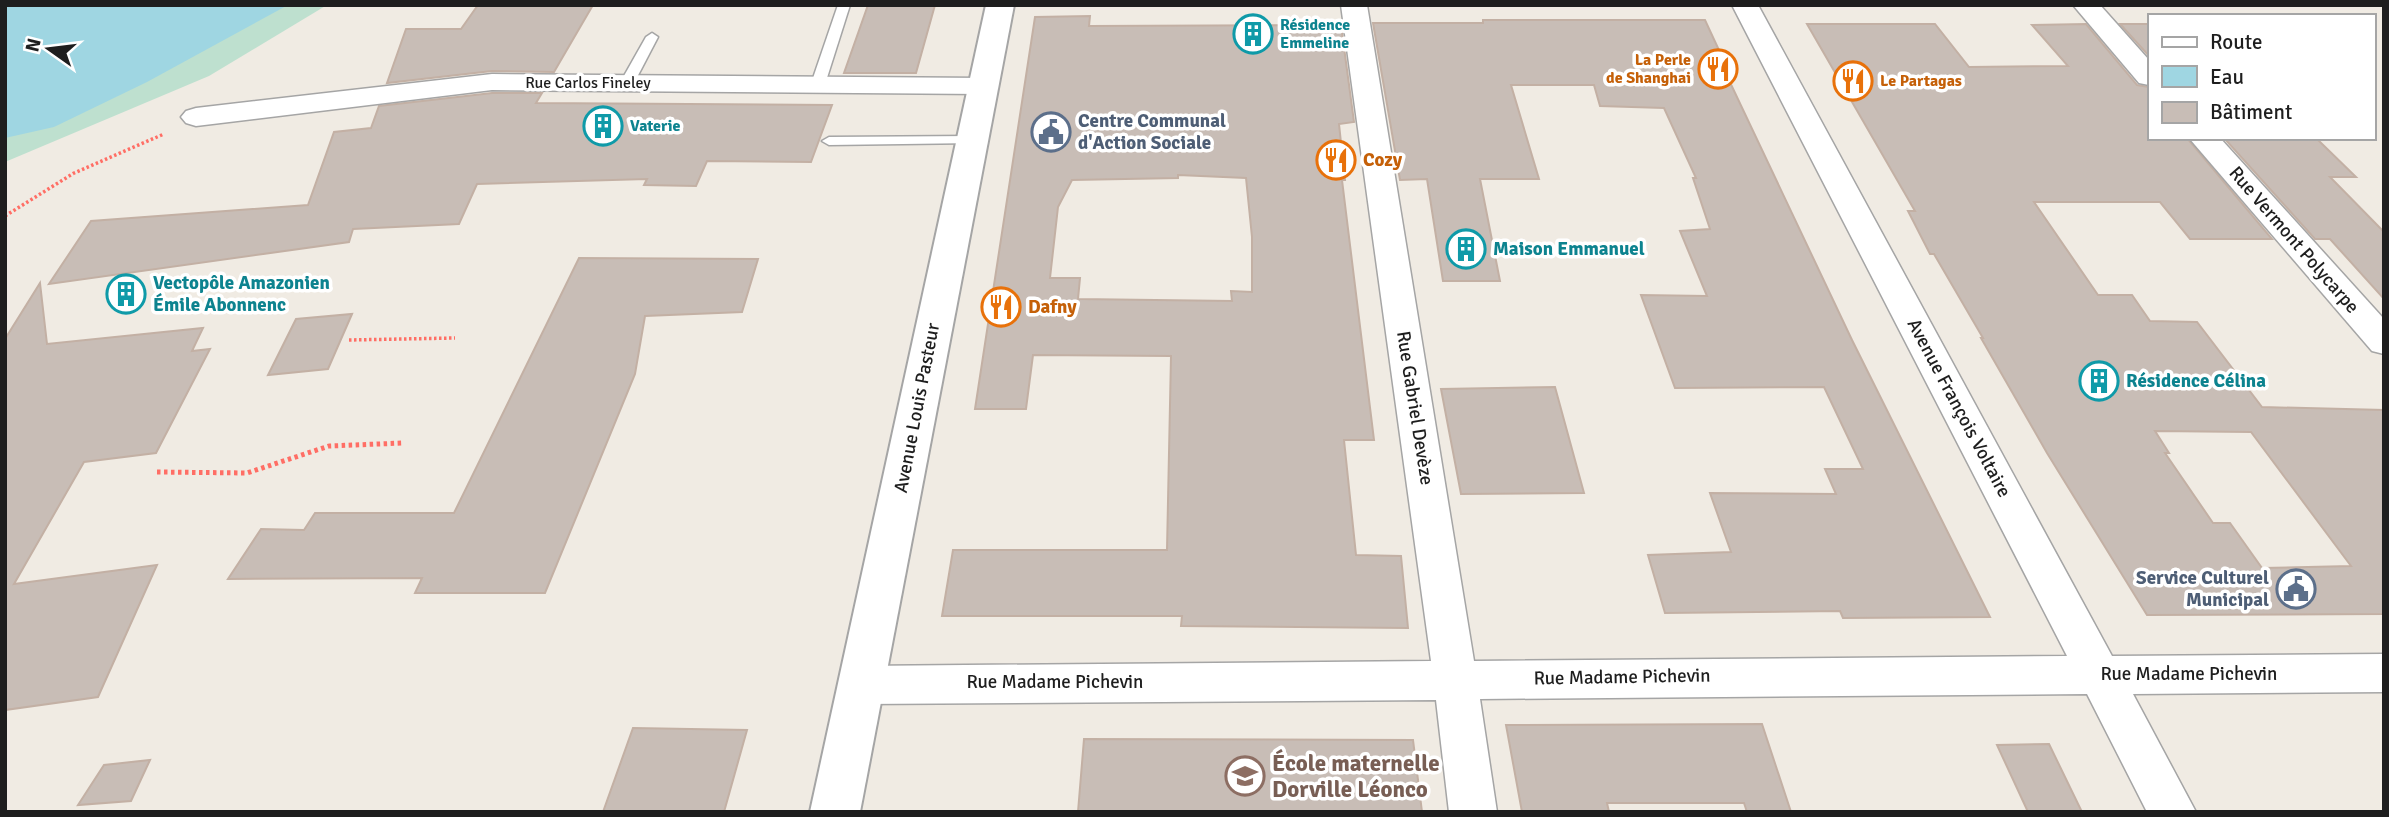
<svg xmlns="http://www.w3.org/2000/svg" width="2389" height="817" font-family="Signika,sans-serif">
<style>
.wetland{fill:#bee0cf}
.water{fill:#9fd6e2}
.building{fill:#c8bdb6;stroke:#c3b0a4;stroke-width:2;fill-rule:evenodd}
.lines{fill:none;stroke-linecap:round;stroke-linejoin:round}
.service-casing{stroke:#a5a5a5;stroke-width:3}
.minor-casing{stroke:#a5a5a5;stroke-width:3}
.tertiary-casing{stroke:#a5a5a5;stroke-width:4}
.path-far1{stroke:#ff6e65;stroke-width:3.5;stroke-dasharray:2.5 2.5;stroke-linecap:butt}
.path{stroke:#ff6e65;stroke-width:5;stroke-dasharray:3.5 3.5;stroke-linecap:butt}
.service{fill:#fff;fill-rule:evenodd}
.minor{fill:#fff;fill-rule:evenodd}
.tertiary{fill:#fff;fill-rule:evenodd}
.labels{text-anchor:middle;dominant-baseline:central;stroke-width:7;stroke-linejoin:round;paint-order:stroke}
.far-culture-label{font-size:16px;font-weight:bold;fill:#0d838f;stroke:#fff;text-anchor:start}
.far-food-label{font-size:16px;font-weight:bold;fill:#c56008;stroke:#fff;text-anchor:end}
.far-street-label{font-size:16px;fill:#1e1e1e;stroke:#fff}
.service-label{font-size:19px;font-weight:bold;fill:#4e5e75;stroke:#fff;text-anchor:start}
.food-label{font-size:19px;font-weight:bold;fill:#c56008;stroke:#fff;text-anchor:start}
.street-label{font-size:19px;fill:#1e1e1e;stroke:#fff}
.culture-label{font-size:19px;font-weight:bold;fill:#0d838f;stroke:#fff;text-anchor:start}
.near-education-label{font-size:23px;font-weight:bold;fill:#785e54;stroke:#fff;text-anchor:start}
</style>
<rect width="100%" height="100%" fill="#f0ebe3"/>
<polygon class="wetland" points="92,5 327,5 209,76 5,162 5,43"/>
<polygon class="water" points="5,5 288,5 147,82 54,127 5,138"/>
<g class="building">
<polygon points="478,5 593,5 554,72 492,71 387,83 406,29 461,29"/>
<polygon points="868,5 935,5 916,73 844,73"/>
<path d="M1090 16 1089 26 1341 25 1354 122 1339 124 1345 180H1342L1374 440H1344L1356 555 1401 556 1408 628 1181 626 1182 616H942L953 550H1167L1171 356 1033 355 1026 409H975L1035 17ZM1178 175 1246 178 1252 237V292L1231 291 1232 301 1078 299 1080 278H1050L1058 207 1072 180 1178 178Z"/>
<polygon points="1483,20 1705,20 1731,76 1727,76 1852,340 1990,617 1843,618 1840,611 1665,613 1648,555 1731,552 1710,493 1836,494 1825,469 1863,469 1824,387 1675,388 1641,295 1707,296 1680,231 1710,229 1693,178 1696,178 1664,108 1600,106 1594,85 1511,85 1539,179 1480,179 1500,281 1443,281 1427,179 1400,180 1373,23 1483,23"/>
<path d="M1807 24H1935L1969 67 2068 66 2032 25 2086 24 2137 85 2149 87V138H2187L2272 239H2190L2160 202H2034L2098 295H2132L2150 321 2197 322 2262 407 2384 410V614L2147 615 2047 453 1981 338H1983L1934 254H1930L1908 211H1915ZM2155 431 2251 432 2351 566 2262 568 2230 523H2213L2165 453H2169Z"/>
<polygon points="2120,24 2149,24 2149,56"/>
<polygon points="492,93 542,93 536,103 832,105 811,162 707,161 696,186 644,185 647,179 477,184 459,224 353,229 349,242 49,284 91,221 308,205 334,132 371,128 379,106"/>
<polygon points="2224,138 2316,138 2356,177 2330,177 2384,232 2384,299 2330,239 2315,239"/>
<polygon points="579,258 758,259 742,312 645,316 635,374 545,593 415,593 422,578 228,579 261,529 304,530 315,513 454,513"/>
<polygon points="40,283 47,344 203,328 192,351 210,349 156,453 84,462 14,584 157,565 98,697 5,710 5,339"/>
<polygon points="352,314 328,369 268,375 296,319"/>
<polygon points="1555,387 1584,493 1461,494 1441,389"/>
<polygon points="1762,724 1791,812 1747,812 1744,803 1607,803 1609,812 1522,812 1506,725"/>
<polygon points="633,728 747,730 724,812 603,812"/>
<polygon points="1084,739 1413,740 1422,812 1078,812"/>
<polygon points="2049,744 2082,812 2028,812 1997,745"/>
<polygon points="150,760 131,801 78,805 104,765"/>
</g>
<g class="lines">
<g class="service-casing">
<g id="service">
<polygon points="838,5 850,5 825,84 818,88 813,87 811,84"/>
<polygon points="652,33 658,37 634,83 632,86 622,86 620,83 646,37"/>
<polygon points="972,136 977,137 977,143 829,145 822,141 829,137"/>
</g>
</g>
<g class="minor-casing">
<g id="minor">
<polygon points="1341,5 1367,5 1474,661 2067,656 1732,5 1758,5 2112,656 2384,654 2384,692 2133,694 2196,812 2147,812 2087,694 1480,699 1497,812 1449,812 1436,700 861,704 845,699 839,685 845,671 861,666 1431,661"/>
<polygon points="2073,5 2100,5 2149,60 2149,85 2139,83"/>
<polygon points="492,74 983,78 993,80 997,86 993,92 983,94 492,90 196,126 186,123 181,117 186,111 196,108"/>
<polygon points="2189,138 2220,138 2384,319 2384,354 2372,351"/>
</g>
</g>
<g class="tertiary-casing">
<polygon id="tertiary" points="986,5 1014,5 860,812 810,812"/>
</g>
<g class="path-far1">
<polyline points="5,216 74,173 164,134"/>
<polyline points="349,340 455,338"/>
</g>
<polyline class="path" points="157,472 247,473 329,446 403,443"/>
<use href="#service" class="service"/>
<use href="#minor" class="minor"/>
<use href="#tertiary" class="tertiary"/>
</g>
<defs>
<g id="building-ring" transform="scale(2.0125)"><circle r="9.5" fill="#fff" stroke="#0f9aa8" stroke-width="1.5"/><path d="M-4-6H4V6H1V3H-1V6H-4ZM-2.5-4.3h1.7v1.8h-1.7ZM.8-4.3h1.7v1.8H.8ZM-2.5-1h1.7V.8h-1.7ZM.8-1h1.7V.8H.8Z" fill="#0f9aa8"/></g>
<g id="restaurant-ring" transform="scale(2.0125)"><circle r="9.5" fill="#fff" stroke="#e8710a" stroke-width="1.5"/><path d="M-5-6h1v4h1v-4h1v4h1v-4h1v5L-1.5 .5V6h-2V.5L-5-1ZM5-6V6H3V1.5H1.5Q1.5-4 5-6Z" fill="#e8710a"/></g>
<g id="civic-ring" transform="scale(2.0125)"><circle r="9.5" fill="#fff" stroke="#5c6f8a" stroke-width="1.5"/><path d="M-.6-6.5H3V-4.5H.6V-3L4-1V1h2V6H-6V1h2V-1L-.6-3ZM-1.2 2.5V6h2.4V2.5Z" fill="#5c6f8a"/></g>
<g id="school-ring" transform="scale(2.0125)"><circle r="9.5" fill="#fff" stroke="#8d6e63" stroke-width="1.5"/><path d="M0-5L7-2L0 1L-7-2ZM-4 1L0 2.5L4 1V4Q0 6-4 4Z" fill="#8d6e63"/></g>
</defs>
<g fill-rule="evenodd">
<use href="#building-ring" x="1253" y="34"/>
<use href="#restaurant-ring" x="1718" y="69"/>
<use href="#restaurant-ring" x="1853" y="81"/>
<use href="#building-ring" x="603" y="126"/>
<use href="#civic-ring" x="1051" y="132"/>
<use href="#restaurant-ring" x="1336" y="160"/>
<use href="#building-ring" x="1466" y="249"/>
<use href="#building-ring" x="126" y="294"/>
<use href="#restaurant-ring" x="1001" y="307"/>
<use href="#building-ring" x="2099" y="381"/>
<use href="#civic-ring" x="2296" y="589"/>
<use href="#school-ring" x="1245" y="776"/>
</g>
<g class="labels">
<g class="far-culture-label">
<text x="1280" y="25">Résidence<tspan x="1280" dy="18">Emmeline</tspan></text>
<text x="630" y="126">Vaterie</text>
</g>
<g class="far-food-label">
<text x="1691" y="60">La Perle<tspan x="1691" dy="18">de Shanghai</tspan></text>
<text x="1880" y="81" text-anchor="start">Le Partagas</text>
</g>
<g class="far-street-label">
<text x="588" y="83">Rue Carlos Fineley</text>
</g>
<g class="service-label">
<text x="1078" y="121">Centre Communal<tspan x="1078" dy="22">d'Action Sociale</tspan></text>
<text x="2269" y="578" text-anchor="end">Service Culturel<tspan x="2269" dy="22">Municipal</tspan></text>
</g>
<g class="food-label">
<text x="1363" y="160">Cozy</text>
<text x="1028" y="307">Dafny</text>
</g>
<g class="street-label">
<text transform="translate(2294 240) rotate(49)">Rue Vermont Polycarpe</text>
<text transform="translate(917 408) rotate(-79)">Avenue Louis Pasteur</text>
<text transform="translate(1415 408) rotate(81)">Rue Gabriel Devèze</text>
<text transform="translate(1959 408) rotate(62)">Avenue François Voltaire</text>
<text x="2189" y="674">Rue Madame Pichevin</text>
<text transform="translate(1622 677) rotate(-1)">Rue Madame Pichevin</text>
<text x="1055" y="682">Rue Madame Pichevin</text>
</g>
<g class="culture-label">
<text x="1493" y="249">Maison Emmanuel</text>
<text x="153" y="283">Vectopôle Amazonien<tspan x="153" dy="22">Émile Abonnenc</tspan></text>
<text x="2126" y="381">Résidence Célina</text>
</g>
<g class="near-education-label">
<text x="1272" y="763">École maternelle<tspan x="1272" dy="26">Dorville Léonco</tspan></text>
</g>
</g>
<rect width="2389" height="817" fill="none" stroke="#1e1e1e" stroke-width="14"/>
<rect x="2148" y="14" width="228" height="126" fill="#ffffff" stroke="#a5a5a5" stroke-width="2"/>
<rect x="2162" y="37" width="35" height="10" fill="#ffffff" stroke="#a5a5a5" stroke-width="2"/>
<text x="2210" y="49" font-size="21" fill="#1e1e1e">Route</text>
<rect x="2162" y="66" width="35" height="21" fill="#9fd6e2" stroke="#a5a5a5" stroke-width="2"/>
<text x="2210" y="84" font-size="21" fill="#1e1e1e">Eau</text>
<rect x="2162" y="102" width="35" height="21" fill="#c8bdb6" stroke="#a5a5a5" stroke-width="2"/>
<text x="2210" y="119" font-size="21" fill="#1e1e1e">Bâtiment</text>
<g transform="translate(49 49) rotate(284)" stroke="#ffffff" stroke-width="5" paint-order="stroke">
<path d="M0-5L12 26L0 18L-12 26Z" fill="#1e1e1e"/>
<text y="-10" font-size="19" font-weight="bold" text-anchor="middle" fill="#1e1e1e">N</text>
</g>
</svg>
